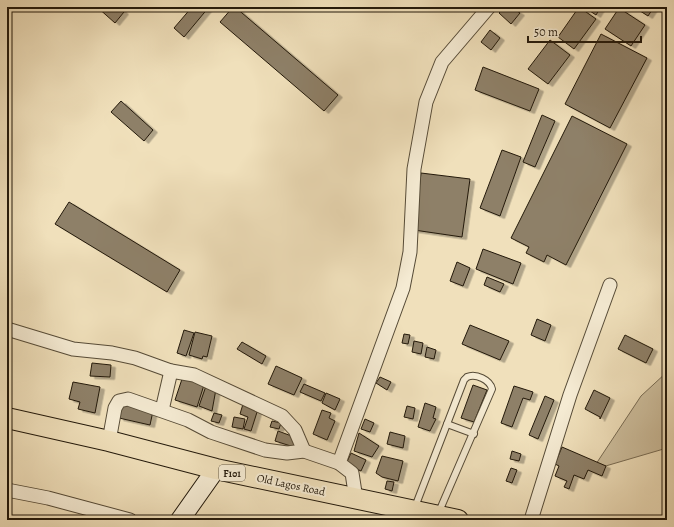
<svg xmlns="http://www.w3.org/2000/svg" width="674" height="527" font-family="Alegreya,serif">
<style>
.green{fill:#cdbe9d;stroke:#786c54}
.building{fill:#8e8067;stroke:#23190b;filter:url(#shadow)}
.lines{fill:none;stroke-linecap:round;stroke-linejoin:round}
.lane-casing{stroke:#564b37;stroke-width:8}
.street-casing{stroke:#564b37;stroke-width:15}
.secondary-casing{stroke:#23190b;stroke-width:20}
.primary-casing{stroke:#23190b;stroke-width:22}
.lane{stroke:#f5ebd3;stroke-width:6}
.street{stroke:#f5ebd3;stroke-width:13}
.secondary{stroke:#f5ebd3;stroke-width:18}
.primary{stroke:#f0e0bb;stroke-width:20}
.labels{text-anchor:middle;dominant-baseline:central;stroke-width:4;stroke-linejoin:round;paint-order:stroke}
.shield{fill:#f5ebd3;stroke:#625847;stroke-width:1}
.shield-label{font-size:10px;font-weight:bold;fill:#23190b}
.street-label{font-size:11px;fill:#23190b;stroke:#f5ebd3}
</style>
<defs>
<filter id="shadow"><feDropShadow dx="4.5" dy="2.5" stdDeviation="0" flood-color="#0004"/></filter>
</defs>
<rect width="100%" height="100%" fill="#f0e0bb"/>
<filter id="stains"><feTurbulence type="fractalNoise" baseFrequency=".005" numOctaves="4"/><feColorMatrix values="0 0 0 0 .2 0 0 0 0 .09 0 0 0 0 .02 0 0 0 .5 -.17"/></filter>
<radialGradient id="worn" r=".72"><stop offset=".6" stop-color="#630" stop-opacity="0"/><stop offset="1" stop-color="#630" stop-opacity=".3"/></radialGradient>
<polygon class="green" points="667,372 667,448 592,470 641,396"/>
<g class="building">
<polygon points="97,7 119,7 124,12 115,23"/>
<polygon points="192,7 209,7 184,37 174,28"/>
<polygon points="233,7 235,7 338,95 324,111 220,22"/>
<polygon points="511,7 520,13 511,24 499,13 503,9 506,12"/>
<polygon points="579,7 596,19 574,49 558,37"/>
<polygon points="584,7 601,7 596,15"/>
<polygon points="634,7 654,7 648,16"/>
<polygon points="619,8 645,25 631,46 605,29"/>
<polygon points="490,30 500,38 491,50 481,42"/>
<polygon points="601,34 647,58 610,128 565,104"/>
<polygon points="550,40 570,55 548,84 528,69"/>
<polygon points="483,67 539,89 530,111 475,90"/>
<polygon points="121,101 153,130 144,141 111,112"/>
<polygon points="542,115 555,121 535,167 523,162"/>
<polygon points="572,116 627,144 566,265 547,255 544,262 526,253 529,247 511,238"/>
<polygon points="502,150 521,157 500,216 480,208"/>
<polygon points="421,173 470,179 462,237 414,230"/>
<polygon points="69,202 180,270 167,292 55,224"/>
<polygon points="483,249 521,263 513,284 476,269"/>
<polygon points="457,262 470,268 463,286 450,281"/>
<polygon points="487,277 504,284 500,292 484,285"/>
<polygon points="537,319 551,325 545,341 531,335"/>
<polygon points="470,325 509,341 500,360 462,344"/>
<polygon points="184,330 194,333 186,356 177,353"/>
<polygon points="195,332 212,336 207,357 203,356 202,359 189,355"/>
<polygon points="404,334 410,335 408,344 402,343"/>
<polygon points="625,335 653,349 646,363 618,349"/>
<polygon points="414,341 423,343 421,354 412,352"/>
<polygon points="242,342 266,356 262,364 237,349"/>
<polygon points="427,347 436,350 434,359 425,357"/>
<polygon points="92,363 111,365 110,377 90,376"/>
<polygon points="276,366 302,378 294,395 268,384"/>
<polygon points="183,376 204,385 197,407 175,400"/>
<polygon points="380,377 391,382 387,390 376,383"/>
<polygon points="73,382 100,387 95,413 78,409 80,402 69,399"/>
<polygon points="304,384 325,393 321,401 300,392"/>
<polygon points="473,385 487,390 474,422 461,418"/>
<polygon points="206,386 216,389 212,411 199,406"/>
<polygon points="514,386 533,392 530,400 523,398 512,427 501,423"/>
<polygon points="594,390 610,398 600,419 600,417 585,409"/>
<polygon points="326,393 340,399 335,410 322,403"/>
<polygon points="545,396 554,400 538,439 529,435"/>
<polygon points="425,403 436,407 433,418 436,419 430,431 418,427"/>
<polygon points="122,404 153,411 150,425 119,418"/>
<polygon points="243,404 258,409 251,431 244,429 248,417 240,414"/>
<polygon points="407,406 415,408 413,419 404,417"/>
<polygon points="322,410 331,413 329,418 335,421 327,440 313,434"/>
<polygon points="214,413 222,415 219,423 211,421"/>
<polygon points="234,417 245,419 243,429 232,427"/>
<polygon points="365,419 374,423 370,432 361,429"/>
<polygon points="272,421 281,423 279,429 270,427"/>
<polygon points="278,431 297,438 294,447 275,441"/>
<polygon points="390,432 405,436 403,448 387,444"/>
<polygon points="359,433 379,446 372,457 354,451"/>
<polygon points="562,447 606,466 602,476 588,470 584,479 574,475 569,489 564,487 567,481 555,476 559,466 555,464"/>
<polygon points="512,451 521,454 519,461 510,459"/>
<polygon points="351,453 366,460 361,471 346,464"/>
<polygon points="382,456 403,461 398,481 382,477 376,473"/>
<polygon points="511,468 517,470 512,483 506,481"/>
<polygon points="387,481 394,482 392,491 385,489"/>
</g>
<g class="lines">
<g class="lane-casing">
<g id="lane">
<polyline points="447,424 474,434"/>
<path d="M415 507 464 380 467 377C476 373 490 380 492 389L438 514"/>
</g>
</g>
<g class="street-casing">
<g id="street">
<polyline points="7,329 73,349 112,353 135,358 171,371 194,375 282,416 295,430 304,451"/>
<polyline points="162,410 171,371"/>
<polyline points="109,441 115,408 119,401 128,399 188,420 211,432 265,450 287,453 304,451 339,463 352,473 356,499"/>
<polyline points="339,463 403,288 410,252 414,169 426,102 442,62 489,7"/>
<polyline points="7,490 48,498 130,520"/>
<polyline points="531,520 570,395 610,285"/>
</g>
</g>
<g class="secondary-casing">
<polyline id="secondary" points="180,520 216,469"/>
</g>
<g class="primary-casing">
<polyline id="primary" points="7,418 109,441 216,469 458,520"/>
</g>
<use href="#lane" class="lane"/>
<use href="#street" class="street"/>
<use href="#secondary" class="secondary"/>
<use href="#primary" class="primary"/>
</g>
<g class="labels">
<rect class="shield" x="219" y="465" width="26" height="16" rx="3"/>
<g class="shield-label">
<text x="232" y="473">F101</text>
</g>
<g class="street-label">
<text transform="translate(291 485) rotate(12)">Old Lagos Road</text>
</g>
</g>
<rect width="674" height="527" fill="none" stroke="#f0e0bb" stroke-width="24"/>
<rect x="8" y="8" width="658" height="511" fill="none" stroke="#23190b" stroke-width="2"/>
<rect x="12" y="12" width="650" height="503" fill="none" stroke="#23190b"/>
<path d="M528 36v6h113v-6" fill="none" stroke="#23190b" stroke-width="2"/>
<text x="534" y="36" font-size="12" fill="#23190b" stroke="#f5ebd3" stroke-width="3" paint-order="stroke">50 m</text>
<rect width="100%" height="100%" filter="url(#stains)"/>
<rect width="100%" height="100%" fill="url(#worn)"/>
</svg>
